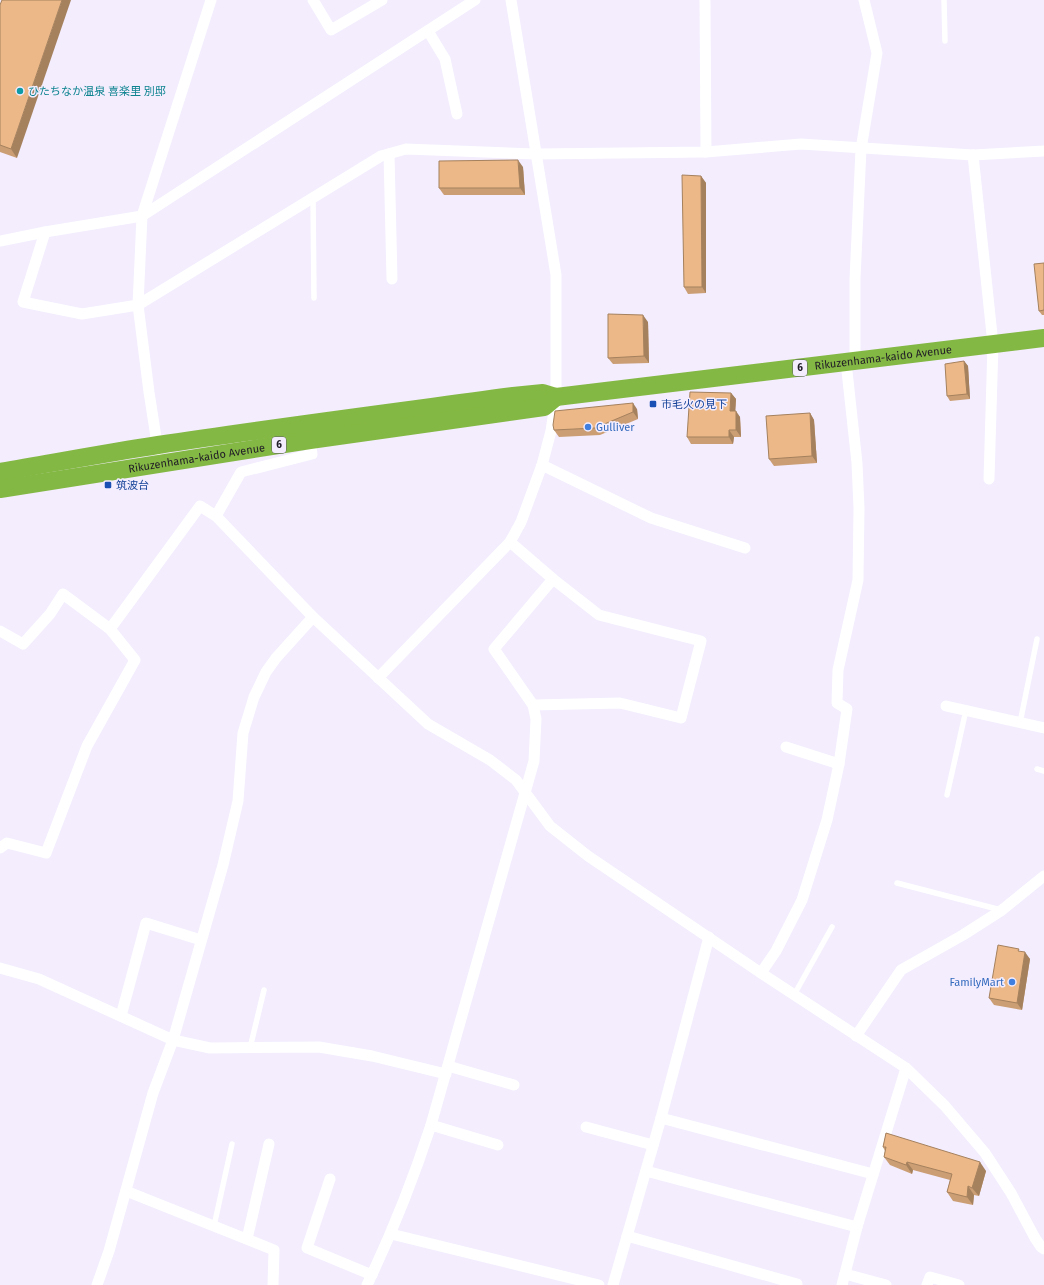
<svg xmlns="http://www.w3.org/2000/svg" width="1044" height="1285" font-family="'Fira Sans','Noto Sans JP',sans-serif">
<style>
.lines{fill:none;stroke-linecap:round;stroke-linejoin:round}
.service{stroke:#fff;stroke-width:5.5}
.minor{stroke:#fff;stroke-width:11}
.trunk{stroke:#84b844;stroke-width:18}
.wall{fill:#cb9e74}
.shaded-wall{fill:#a5815e}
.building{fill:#ecb887;stroke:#a5815e}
.culture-dot{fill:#0f9aa8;stroke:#f3edfe;stroke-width:1.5}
.transit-dot{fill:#1a4fb4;stroke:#f3edfe;stroke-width:1.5}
.shop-dot{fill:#3f7fe0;stroke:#f3edfe;stroke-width:1.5}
.labels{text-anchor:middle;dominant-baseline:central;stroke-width:3;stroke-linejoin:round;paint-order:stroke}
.shield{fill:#f3edfe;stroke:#5f5b67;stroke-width:1}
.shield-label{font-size:10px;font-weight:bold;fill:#201c26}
.culture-label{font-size:11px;fill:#0d838f;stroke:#f3edfe;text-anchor:start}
.street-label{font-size:11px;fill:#201c26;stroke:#f3edfe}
.transit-label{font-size:11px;fill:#164399;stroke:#f3edfe;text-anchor:start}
.shop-label{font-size:11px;fill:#366cbe;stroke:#f3edfe;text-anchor:start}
</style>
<rect width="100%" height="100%" fill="#f3edfe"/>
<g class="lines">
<g class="service">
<polyline points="944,0 945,41"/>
<polyline points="313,198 314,298"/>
<polyline points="1020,723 1037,639"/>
<polyline points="1037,769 1044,771"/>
<polyline points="947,795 966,710"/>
<polyline points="897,883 1001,910"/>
<polyline points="794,995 832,927"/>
<polyline points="250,1048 264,990"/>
<polyline points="214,1226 232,1144"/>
</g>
<g class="minor">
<polyline points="313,0 331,30 382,0"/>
<polyline points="705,0 706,152"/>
<polyline points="428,31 445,59 457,114"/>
<polyline points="389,154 392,279"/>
<polyline points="973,155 993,344 989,479"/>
<polyline points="45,232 23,302 82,314 138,305 381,156 406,149 536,154 706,152 801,144 973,155 1044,151"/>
<polyline points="0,241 45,232 142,216 475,0"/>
<polyline points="855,361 855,279 861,149 877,53 864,0"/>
<polyline points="158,450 149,392 138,305 142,216 211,0"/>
<polyline points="542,465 651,518 745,548"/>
<polyline points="216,516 241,472 312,454 310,440"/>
<polyline points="510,542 553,579 599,615 701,641 681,718 620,703 533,705"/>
<polyline points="110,629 200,506 216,516 313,617 428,724 490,760 516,780 550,826 588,856 761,973 906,1068 945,1106 985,1153 1011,1193 1035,1238 1041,1247 1044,1249"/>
<polyline points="0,631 23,644 50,614 63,594 110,629 135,660 87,746 46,853 7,843 0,848"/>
<polyline points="378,678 510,542 521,522 542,465 551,431 556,397 556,275 511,0"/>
<polyline points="946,706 1044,728"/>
<polyline points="786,747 839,764"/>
<polyline points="0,968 39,979 173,1040 210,1048 319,1047 372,1056 446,1074"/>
<polyline points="761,973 776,951 802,900 827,820 839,764 847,709 837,703 838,670 858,580 859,508 857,463 846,362"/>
<polyline points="121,1016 146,923 201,940"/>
<polyline points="856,1036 901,970 963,935 1002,910 1044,876"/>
<polyline points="448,1066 514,1085"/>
<polyline points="661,1118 873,1174"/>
<polyline points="431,1125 498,1145"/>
<polyline points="586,1127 653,1145"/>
<polyline points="646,1171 857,1227"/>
<polyline points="330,1179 307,1248 372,1275"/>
<polyline points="126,1191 274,1250 273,1285"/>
<polyline points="391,1234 599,1285"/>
<polyline points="627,1236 797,1284 797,1285"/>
<polyline points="247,1239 269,1144"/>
<polyline points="845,1274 886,1285"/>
<polyline points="97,1285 109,1251 153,1093 173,1040 223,865 238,801 243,733 254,697 266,672 276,658 313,617"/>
<path d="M367 1285C392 1233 413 1180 431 1125L534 761 536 719 533 705 494 649 553 579"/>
<polyline points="613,1285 661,1118 709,937"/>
<polyline points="842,1285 857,1227 906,1068"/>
<polyline points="927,1285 930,1277 959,1285"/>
</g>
<g class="trunk">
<path id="s1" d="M0 472C53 463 106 453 158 445 276 427 395 412 513 396L543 393 556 397 1044 338"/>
<path id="s2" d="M0 489 310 440 544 407 556 397"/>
</g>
</g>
<g class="wall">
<polygon points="0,5 17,158 0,152"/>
<polygon points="523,167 525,195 444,195 439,188"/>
<polygon points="701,176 706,183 706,293 688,294 684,287"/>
<polygon points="1044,263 1044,315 1042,315 1039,311"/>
<polygon points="648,322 649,363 613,364 608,358"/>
<polygon points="964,361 968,366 970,399 950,401 947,396"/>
<polygon points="731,393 736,399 735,411 740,417 741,437 734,437 733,444 691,444 687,437"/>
<polygon points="637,409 638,419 600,435 559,437 554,430"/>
<polygon points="810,413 814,420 817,463 774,466 769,459"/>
<polygon points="1021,952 1030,959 1022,1010 994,1005 989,998"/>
<polygon points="886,1133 986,1171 979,1196 974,1195 973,1205 953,1201 947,1192 950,1180 913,1170 912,1174 890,1165 884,1157 885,1151 883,1147"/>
</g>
<g class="shaded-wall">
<polygon points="62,0 71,0 17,158 11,149"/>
<polygon points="518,160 523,167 525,195 520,188"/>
<polygon points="701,176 706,183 706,293 702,287"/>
<polygon points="643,315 648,322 649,363 644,356"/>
<polygon points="964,361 968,366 970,399 967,394"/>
<polygon points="731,393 736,399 735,417 730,411"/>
<polygon points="633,403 637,409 638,419 633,412"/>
<polygon points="736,411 740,417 741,437 736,430"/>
<polygon points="810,413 814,420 817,463 812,456"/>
<polygon points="729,430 734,437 733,444 729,437"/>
<polygon points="1025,952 1030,959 1022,1010 1017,1003"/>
<polygon points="907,1162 913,1170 912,1174 906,1165"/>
<polygon points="980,1162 986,1171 979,1196 972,1188"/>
<polygon points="968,1186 974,1195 973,1205 967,1197"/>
</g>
<g class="building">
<polygon points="2,0 62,0 11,149 0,145 0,5"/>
<polygon points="518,160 520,188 439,188 439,161"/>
<polygon points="682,175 701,176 702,287 684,287"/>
<polygon points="1044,263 1044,310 1039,311 1034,264"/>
<polygon points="608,314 643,315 644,356 608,358"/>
<polygon points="964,361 967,394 947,396 945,364"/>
<polygon points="690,392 731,393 730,411 736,411 736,430 729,430 729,437 687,437"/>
<polygon points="633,403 633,412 595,428 554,430 553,425 555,411"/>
<polygon points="810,413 812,456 769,459 766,416"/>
<polygon points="998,945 1019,949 1018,951 1025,952 1017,1003 989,998"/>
<polygon points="886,1133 980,1162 972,1188 968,1186 967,1197 947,1192 952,1174 907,1162 906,1165 884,1157 886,1147 883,1147"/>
</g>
<circle class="culture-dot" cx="20" cy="91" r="4"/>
<g class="transit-dot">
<rect x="649" y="400" width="8" height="8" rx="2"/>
<rect x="104" y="481" width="8" height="8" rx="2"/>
</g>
<g class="shop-dot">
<circle cx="588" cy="427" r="4"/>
<circle cx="1012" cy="982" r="4"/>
</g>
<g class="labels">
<g class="shield">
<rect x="793" y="360" width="14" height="16" rx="3"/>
<rect x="272" y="437" width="14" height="16" rx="3"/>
</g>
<g class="shield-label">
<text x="800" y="368">6</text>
<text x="279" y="445">6</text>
</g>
<g class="culture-label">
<text x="28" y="91">ひたちなか温泉 喜楽里 別邸</text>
</g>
<g class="street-label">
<text stroke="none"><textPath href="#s1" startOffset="892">Rikuzenhama-kaido Avenue</textPath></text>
<text stroke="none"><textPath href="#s2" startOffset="199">Rikuzenhama-kaido Avenue</textPath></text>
</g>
<g class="transit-label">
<text x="661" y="404">市毛火の見下</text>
<text x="116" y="485">筑波台</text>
</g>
<g class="shop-label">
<text x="596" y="427">Gulliver</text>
<text x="1004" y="982" text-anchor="end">FamilyMart</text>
</g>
</g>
</svg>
